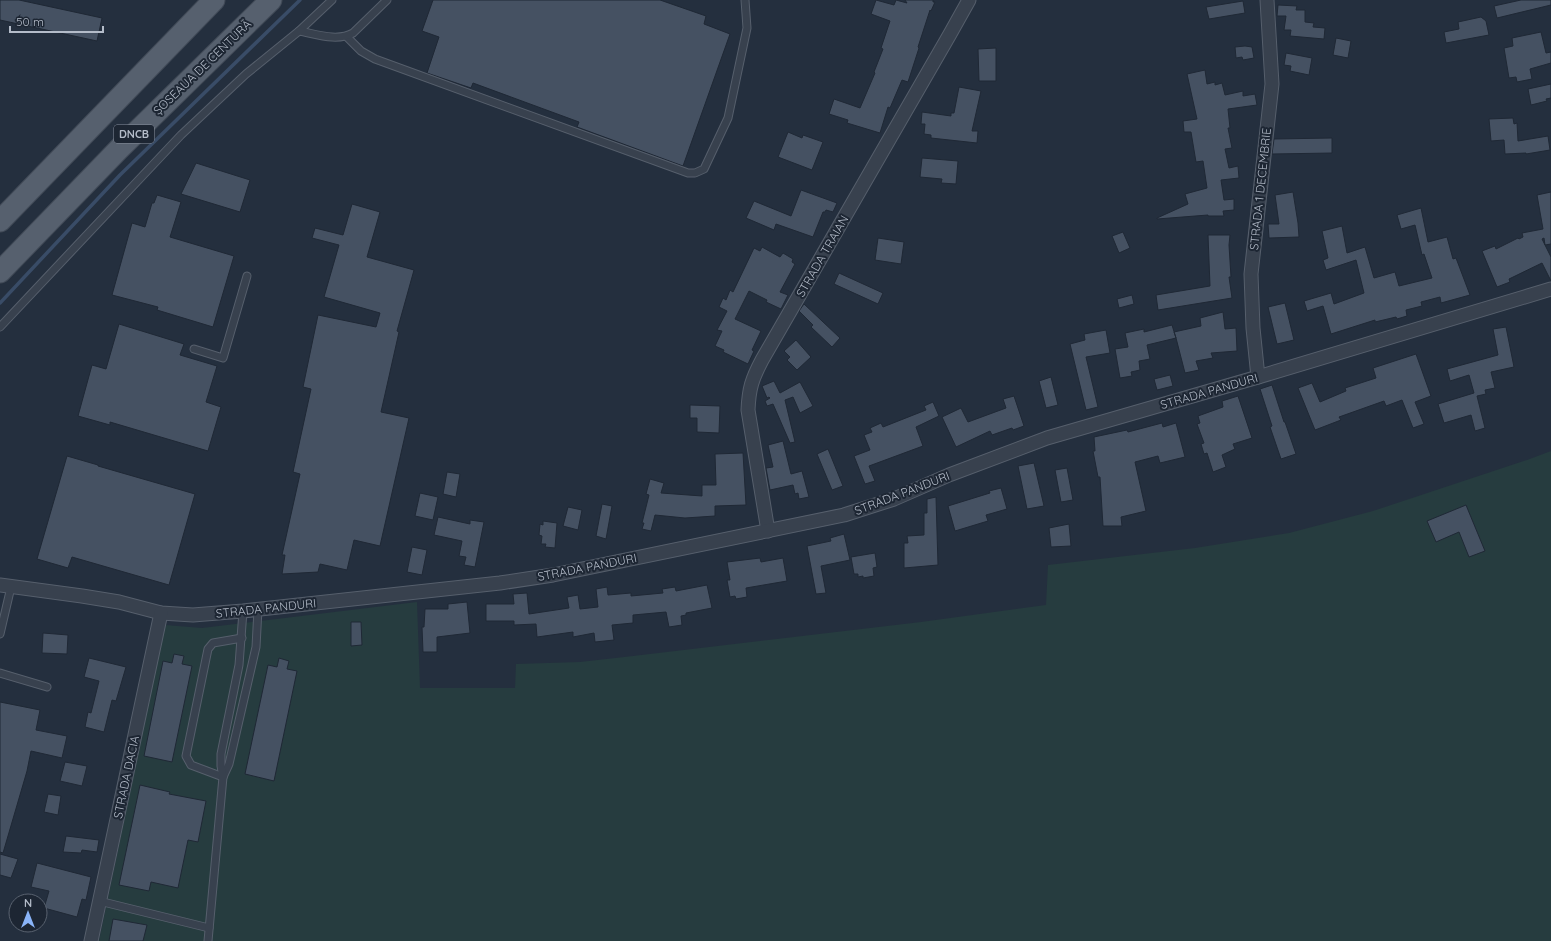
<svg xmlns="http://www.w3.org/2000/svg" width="1551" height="941" font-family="Quicksand,sans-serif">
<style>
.green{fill:#263c3f}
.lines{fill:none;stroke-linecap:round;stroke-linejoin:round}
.stream{stroke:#394c67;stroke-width:3.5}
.building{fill:#455162;stroke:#1f2835}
.service-casing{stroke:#565f6c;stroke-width:9}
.minor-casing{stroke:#565f6c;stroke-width:15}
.primary-casing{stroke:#414a57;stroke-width:23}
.service{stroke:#38414e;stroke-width:7}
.minor{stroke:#38414e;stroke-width:13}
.primary{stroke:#56606e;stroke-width:21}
.labels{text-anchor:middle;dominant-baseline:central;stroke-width:4;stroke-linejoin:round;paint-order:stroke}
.shield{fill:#1d2633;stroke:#878f9c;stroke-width:1}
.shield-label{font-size:11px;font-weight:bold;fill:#b4bcc9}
.street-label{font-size:12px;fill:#b4bcc9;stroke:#1d2633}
</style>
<rect width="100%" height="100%" fill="#242f3e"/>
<polygon class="green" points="1551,451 1551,941 99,941 165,625 202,628 417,602 420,688 515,688 516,664 580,662 633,656 921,622 1046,605 1048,565 1195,548 1289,533 1373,511 1527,460"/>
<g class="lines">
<polyline class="stream" points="0,303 120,175 300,0"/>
</g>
<g class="building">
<polygon points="0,0 19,0 102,18 97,41 0,20"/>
<polygon points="433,0 660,0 706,16 704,24 730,34 683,166 577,127 579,122 473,83 471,88 427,73 439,37 422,31"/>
<polygon points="876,0 894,5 896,0 907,3 905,0 933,0 933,2 935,2 931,11 930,10 918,47 919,48 908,82 902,80 890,108 888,107 880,133 847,123 848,120 829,114 834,99 860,108 875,73 874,72 883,49 881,48 890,21 871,14"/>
<polygon points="1521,0 1551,0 1551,5 1497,18 1494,6"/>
<polygon points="1243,1 1245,13 1209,19 1206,7"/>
<polygon points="1278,5 1297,6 1296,10 1305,10 1305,22 1314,23 1313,27 1325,28 1324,39 1290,36 1291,30 1284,30 1286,16 1277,16"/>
<polygon points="1481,17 1486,21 1489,35 1446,43 1444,32 1459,29 1458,22"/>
<polygon points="1541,32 1546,53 1551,52 1551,63 1530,69 1532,79 1517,82 1516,77 1509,78 1504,48 1513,46 1512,38"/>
<polygon points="1336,38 1351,41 1348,58 1333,55"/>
<polygon points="1245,46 1252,47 1254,58 1243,60 1242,57 1236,58 1235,47"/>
<polygon points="996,48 996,81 979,81 978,49"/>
<polygon points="1286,53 1312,58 1309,75 1290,71 1291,66 1284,65"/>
<polygon points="1205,70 1207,84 1215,82 1215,85 1222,83 1225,95 1243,91 1243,96 1255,94 1257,105 1228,109 1230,128 1228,128 1232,148 1225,149 1229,168 1238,166 1239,178 1221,180 1224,200 1234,199 1234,210 1223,211 1224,216 1208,216 1208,215 1157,219 1157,218 1188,204 1185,194 1207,188 1203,161 1196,162 1191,132 1184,132 1183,121 1197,119 1187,74"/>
<polygon points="1551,84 1551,98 1546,99 1547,101 1531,105 1528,89"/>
<polygon points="959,87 981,91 972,131 978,131 977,143 931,138 931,135 924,134 925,124 921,124 922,112 951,116 951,113 954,113"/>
<polygon points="1513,118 1514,124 1517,123 1518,141 1548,136 1550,150 1526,154 1526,153 1505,154 1504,140 1491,141 1489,119"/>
<polygon points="788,132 802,138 803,135 823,142 812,170 778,157"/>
<polygon points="1332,138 1332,153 1272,154 1274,139"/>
<polygon points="922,158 958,161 956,184 941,183 942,179 920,177"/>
<polygon points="196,163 250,180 240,212 181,194"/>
<polygon points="801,190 837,203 833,212 826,210 825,212 823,212 813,237 776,224 774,230 746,218 754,201 791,216"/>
<polygon points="1293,192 1298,223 1299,237 1269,238 1268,224 1279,224 1275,195"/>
<polygon points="1551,192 1551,244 1545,245 1544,238 1542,239 1551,257 1551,281 1542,263 1509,279 1510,282 1497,287 1482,251 1495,246 1496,249 1518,238 1519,239 1523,237 1522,233 1543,229 1537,195"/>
<polygon points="157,195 181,202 170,237 234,256 213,327 157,310 158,307 112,295 132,223 145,227 152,203 154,203"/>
<polygon points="352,204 380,212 367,257 414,270 397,331 399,332 381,412 409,418 380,546 354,540 347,570 320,564 318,572 282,574 285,555 282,555 300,474 293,472 311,389 303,387 318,315 376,327 380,313 324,297 339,245 312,238 315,228 343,235"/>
<polygon points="1421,208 1428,242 1447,237 1453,259 1456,258 1470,295 1441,303 1440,297 1421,302 1422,306 1406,310 1407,316 1397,319 1396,317 1375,322 1375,320 1331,334 1323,306 1307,311 1304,301 1331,293 1334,304 1364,293 1356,260 1326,270 1323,260 1328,258 1322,231 1342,226 1347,253 1365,247 1374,278 1395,272 1399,286 1432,278 1424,254 1422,255 1415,225 1401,229 1397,215"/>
<polygon points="1123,232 1130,248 1119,253 1112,236"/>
<polygon points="1208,235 1230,235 1229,245 1231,277 1229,277 1232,298 1158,310 1156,295 1210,286"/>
<polygon points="878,238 904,242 901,264 875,260"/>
<polygon points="762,247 780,257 783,253 793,259 792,262 795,264 780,292 788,295 781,309 766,302 767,300 749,291 735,319 761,331 752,350 754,351 748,364 723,352 724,350 715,346 722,331 717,330 727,311 719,307 723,298 726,300 730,290 733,292 754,248 760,251"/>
<polygon points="839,273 883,293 878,304 834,284"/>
<polygon points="1132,295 1134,304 1119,308 1117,299"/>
<polygon points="1285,303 1294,340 1277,344 1268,307"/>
<polygon points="804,304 840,338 832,347 811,327 813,325 799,311"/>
<polygon points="1223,312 1225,329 1236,328 1237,351 1211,353 1213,358 1196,361 1199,370 1185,373 1176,338 1147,345 1150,359 1139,361 1140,370 1131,372 1132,376 1120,378 1115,349 1128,347 1125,333 1144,329 1144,332 1172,325 1176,338 1174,332 1201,326 1200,318"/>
<polygon points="119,324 184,344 180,355 217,366 206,402 221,407 208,451 110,422 110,425 78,416 92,365 106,369"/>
<polygon points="1506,327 1514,367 1491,372 1495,388 1485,390 1486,394 1477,396 1485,428 1475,431 1471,415 1444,423 1438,404 1474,393 1469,375 1450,381 1447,369 1498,355 1493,329"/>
<polygon points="1106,330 1110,353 1086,357 1098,407 1086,410 1070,344 1085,340 1084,334"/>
<polygon points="796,340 811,357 797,370 787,360 790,357 784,351"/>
<polygon points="1416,354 1431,396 1415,402 1424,424 1413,428 1402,400 1386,406 1384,401 1339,417 1341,420 1315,430 1298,388 1312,383 1320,402 1346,391 1345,388 1376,378 1373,368"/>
<polygon points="1170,375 1173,386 1157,390 1154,379"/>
<polygon points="1051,377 1058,405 1046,408 1039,381"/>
<polygon points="774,381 780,393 800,382 813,406 800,413 793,397 785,400 795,442 790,443 773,404 767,406 765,401 770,398 769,397 767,398 762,386"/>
<polygon points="1272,385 1284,422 1285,422 1296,454 1281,459 1270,427 1272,426 1260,389"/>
<polygon points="1014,396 1024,426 1013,430 1012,428 992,435 990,431 956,447 942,417 961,408 968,422 1006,408 1003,399"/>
<polygon points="1238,396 1252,438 1233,444 1235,449 1222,455 1226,467 1213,472 1207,453 1204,454 1201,444 1204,443 1197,424 1200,423 1198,416 1223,407 1222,401"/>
<polygon points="933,402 939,416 916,427 923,446 869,466 875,481 865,484 854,456 870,450 864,435 872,432 870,428 881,423 883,427 926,410 924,406"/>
<polygon points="690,405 720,406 719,433 697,432 697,418 690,418"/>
<polygon points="1162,423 1163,427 1176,423 1185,457 1160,463 1158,456 1135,462 1146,511 1121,517 1122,526 1103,526 1100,477 1098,477 1093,451 1095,451 1094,437 1127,430 1128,432"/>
<polygon points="783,441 791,474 802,471 809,497 799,499 798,493 795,494 793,485 770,490 766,468 773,467 768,445"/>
<polygon points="828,449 843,486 832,490 817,454"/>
<polygon points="743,453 746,505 715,506 715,516 685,518 655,515 651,531 642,529 644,523 642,523 649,495 646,494 650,479 664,483 661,493 702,496 702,485 716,485 715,454"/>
<polygon points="67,456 98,465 98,466 195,494 169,585 72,557 68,568 37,559"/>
<polygon points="1034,463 1044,506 1027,509 1018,466"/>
<polygon points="1067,468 1073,500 1061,502 1055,470"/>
<polygon points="447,472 460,474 456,497 443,494"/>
<polygon points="1001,488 1007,509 986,515 988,521 955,531 948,506 990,493 989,491"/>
<polygon points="420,493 438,497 433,520 415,516"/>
<polygon points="936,497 938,565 904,568 904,543 908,543 907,536 924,535 924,513 927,513 927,499"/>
<polygon points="602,504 612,506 606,539 596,536"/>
<polygon points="1466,505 1485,551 1469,557 1459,532 1436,542 1427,521"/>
<polygon points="568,507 582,510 578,530 563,526"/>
<polygon points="438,517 470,524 470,520 484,522 475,567 464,565 466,557 459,556 462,541 434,535"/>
<polygon points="543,521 557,523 555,548 545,547 546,544 541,544 542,536 539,535 540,524 543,525"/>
<polygon points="1069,524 1071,546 1051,547 1049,528"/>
<polygon points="844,534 850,560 821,566 826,593 816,594 807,546 831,541 830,538"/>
<polygon points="412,547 427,550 422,575 407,572"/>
<polygon points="875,553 877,567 873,568 874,576 863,578 863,576 858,577 858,574 854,574 851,557"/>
<polygon points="760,558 761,562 783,558 787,581 746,588 747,597 736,599 735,596 730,597 727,580 730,580 727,562"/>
<polygon points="707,585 712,608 686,613 686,615 681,616 682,625 669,627 666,612 633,615 633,623 612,625 614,640 595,642 594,633 573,637 573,632 537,637 536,624 514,625 514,621 486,621 486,604 514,604 513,594 527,593 529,614 569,608 567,597 578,595 580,609 598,607 596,589 607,587 608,595 631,593 631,596 663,593 662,589 675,587 676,591"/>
<polygon points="467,602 470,633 437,637 437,652 423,652 422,627 424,627 425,609 448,609 448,604"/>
<polygon points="351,622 361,622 362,645 351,646"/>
<polygon points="43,633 68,635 67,654 42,653"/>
<polygon points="174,654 184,656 182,664 192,666 172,762 144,756 163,661 172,663"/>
<polygon points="89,658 126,667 116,701 112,700 104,732 85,727 88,712 91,713 99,681 84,677"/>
<polygon points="279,658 289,661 287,669 297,671 274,781 245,774 268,665 277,667"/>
<polygon points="0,702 40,710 36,730 67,736 62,758 31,751 27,771 3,853 0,852"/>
<polygon points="65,762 87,766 82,786 60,781"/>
<polygon points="140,785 170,792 169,794 206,801 198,842 188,840 178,888 151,882 149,891 119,885"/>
<polygon points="48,794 61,796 58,815 44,812"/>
<polygon points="66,836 99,840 97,852 82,850 81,853 63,852"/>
<polygon points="0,854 18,859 11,878 0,875"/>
<polygon points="37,863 91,877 86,900 82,899 77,917 44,908 49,891 31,887"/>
<polygon points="113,919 147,925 143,941 109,941"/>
</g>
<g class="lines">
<g class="service-casing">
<g id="service">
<polyline points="299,31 332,0"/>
<polyline points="347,37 361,51 375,59 688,173 695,173 704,169 728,118 747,28 745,0"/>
<path d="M0 327 181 135 246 74 299 31C316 34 337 42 353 33L387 0"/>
<polyline points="194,349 223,358 247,276"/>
<polyline points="0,634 11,587"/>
<polyline points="0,673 47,687"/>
<polyline points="223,777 191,765 186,756 208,649 213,643 242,638"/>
<polyline points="223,777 229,764 256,647 258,609"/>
<polyline points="99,901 209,928"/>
<polyline points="208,941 223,777 221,766 221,754 239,665 243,611"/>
</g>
</g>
<g class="minor-casing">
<g id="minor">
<polyline points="1258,377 1253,328 1251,274 1272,84 1267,0"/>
<path d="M768 531 748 410C749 388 752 379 762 360L950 34 969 0"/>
<polyline points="0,585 82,596 119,602 161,613 193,615 243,611 500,583 553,575 844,515 894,499 949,475 1047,438 1258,377 1551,289"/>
<polyline points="91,941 161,613"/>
</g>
</g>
<g class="primary-casing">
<g id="primary">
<polyline points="0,221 214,0"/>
<polyline points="0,272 119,149 271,0"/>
</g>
</g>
<use href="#service" class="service"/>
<use href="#minor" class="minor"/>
<use href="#primary" class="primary"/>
</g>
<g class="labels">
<rect class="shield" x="114" y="125" width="40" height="18" rx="3"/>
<g class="shield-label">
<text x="134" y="134">DNCB</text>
</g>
<g class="street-label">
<text transform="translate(202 67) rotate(-44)">ȘOSEAUA DE CENTURĂ</text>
<text transform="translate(1260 189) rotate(-84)">STRADA 1 DECEMBRIE</text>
<text transform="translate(822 256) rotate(-60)">STRADA TRAIAN</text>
<text transform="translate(1209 391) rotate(-16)">STRADA PANDURI</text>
<text transform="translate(902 493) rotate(-21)">STRADA PANDURI</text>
<text transform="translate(587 567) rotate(-11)">STRADA PANDURI</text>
<text transform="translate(266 608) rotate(-6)">STRADA PANDURI</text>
<text transform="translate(126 777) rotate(-78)">STRADA DACIA</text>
</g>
</g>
<g transform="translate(28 913)"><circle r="19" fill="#1d2633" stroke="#59626f"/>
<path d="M0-3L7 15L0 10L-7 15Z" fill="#8ab4f8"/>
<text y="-6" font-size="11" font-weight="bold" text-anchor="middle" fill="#b4bcc9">N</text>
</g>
<path d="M10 26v6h93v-6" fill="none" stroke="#b4bcc9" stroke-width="2"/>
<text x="16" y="26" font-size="12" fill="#b4bcc9" stroke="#1d2633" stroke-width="3" paint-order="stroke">50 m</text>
</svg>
